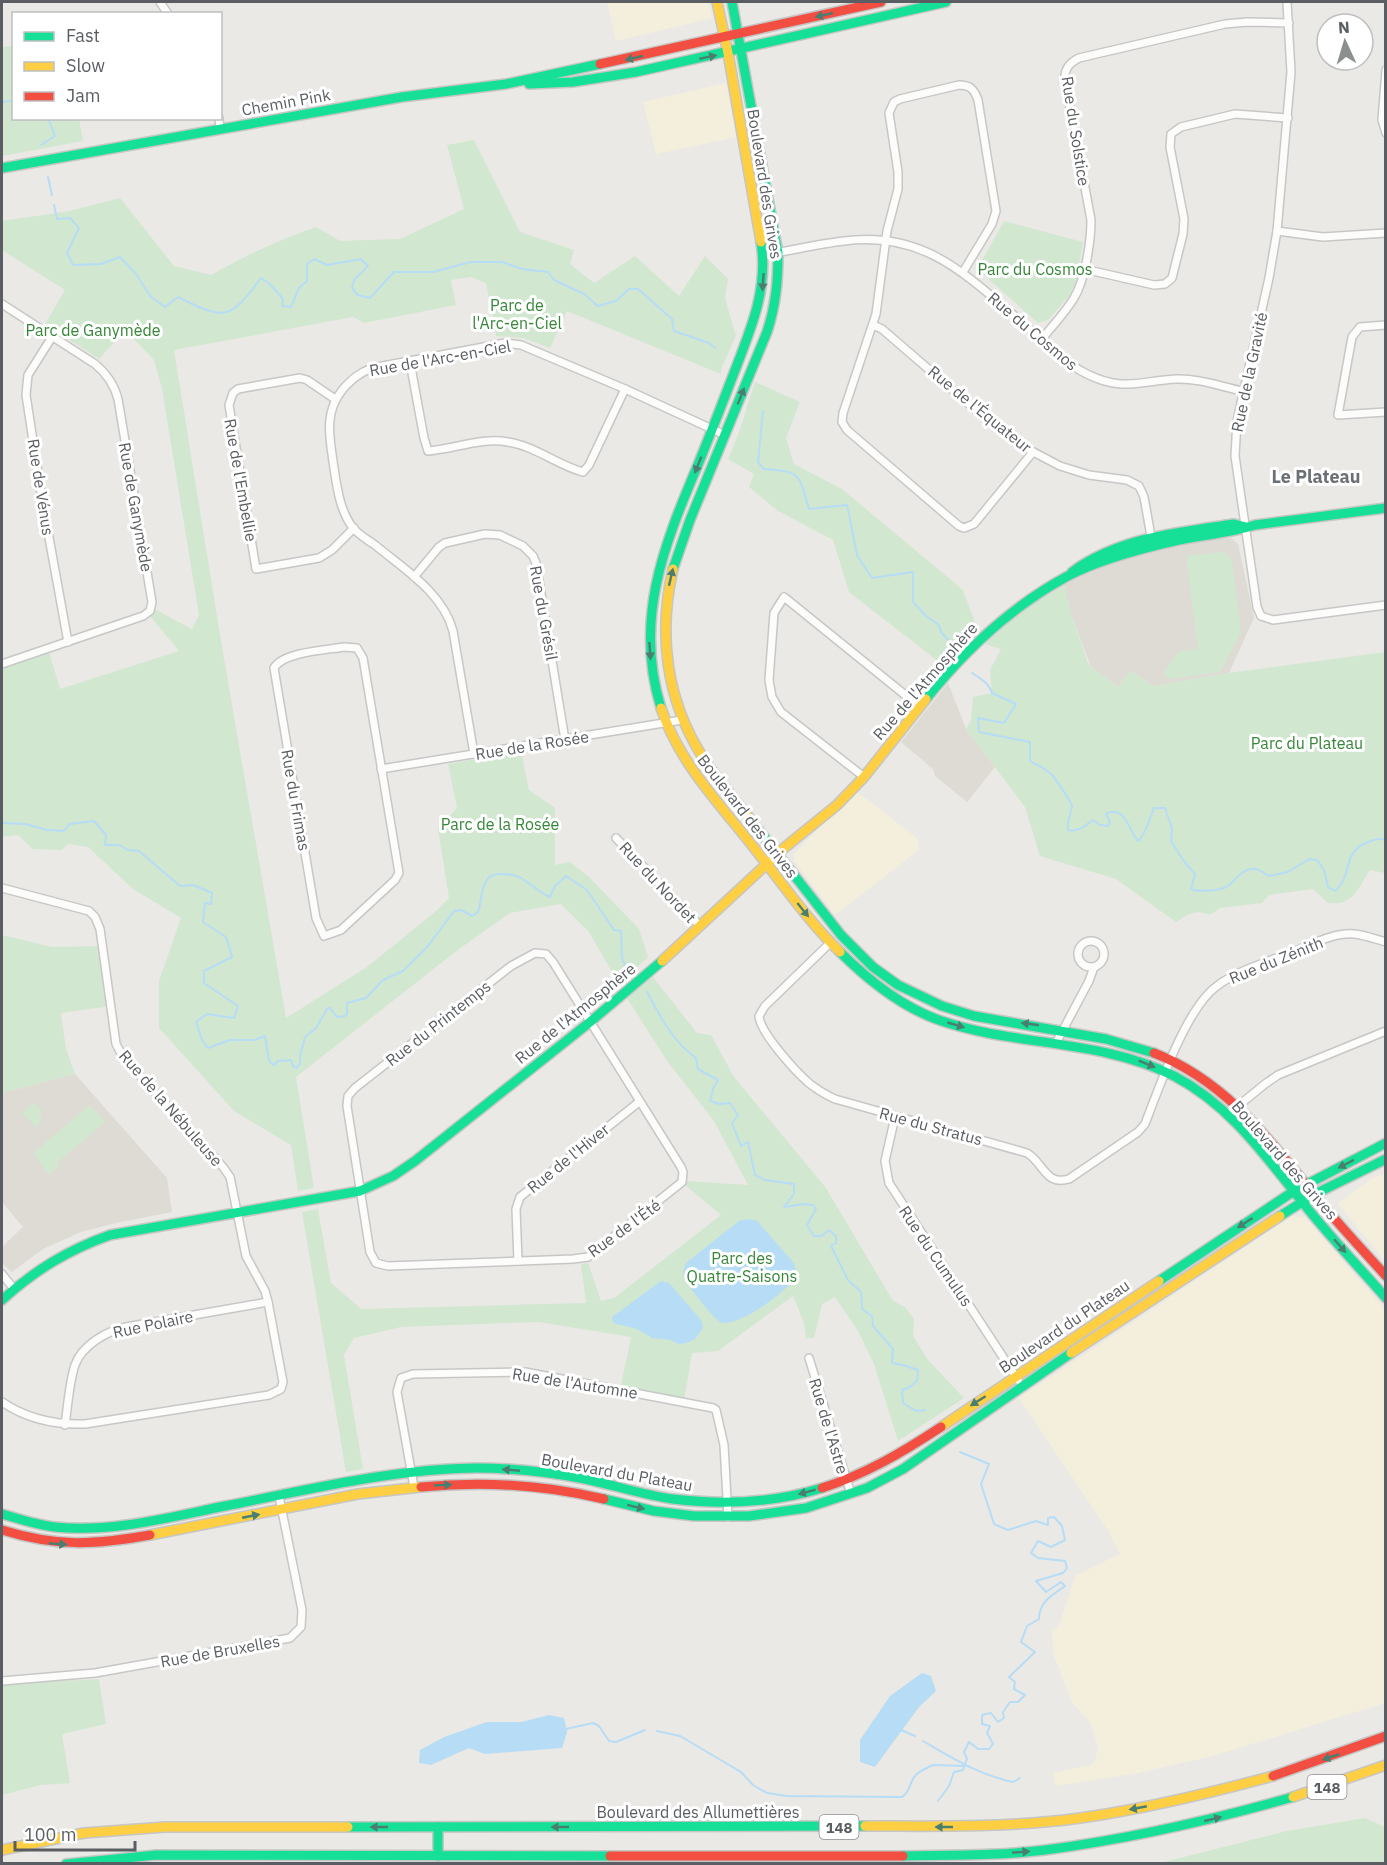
<svg xmlns="http://www.w3.org/2000/svg" width="1387" height="1865" font-family="'IBM Plex Sans',sans-serif">
<style>
.commercial{fill:#f4efdd}
.education{fill:#dedbd4}
.green{fill:#d2e7d0}
.water{fill:#b6dcf6}
.lines{fill:none;stroke-linecap:round;stroke-linejoin:round}
.stream{stroke:#b6dcf6;stroke-width:2}
.street-casing{stroke:#c7c7c7;stroke-width:10}
.fast-casing{stroke:#c5c6c5;stroke-width:12}
.slow-casing{stroke:#c5c6c5;stroke-width:12}
.jam-casing{stroke:#c5c6c5;stroke-width:12}
.street{stroke:#fcfcfb;stroke-width:7}
.fast{stroke:#16e098;stroke-width:9}
.slow{stroke:#ffcf43;stroke-width:9}
.jam{stroke:#f24e42;stroke-width:9}
.oneway{fill:#497e70}
.labels{text-anchor:middle;dominant-baseline:central;stroke-width:6;stroke-linejoin:round;paint-order:stroke}
.shield{fill:#fff;stroke:#8c8e91;stroke-width:1.5}
.shield-label{font-size:15px;font-weight:bold;fill:#5a5e62}
.street-label{font-size:16px;fill:#5a5e62;stroke:#fff}
.park-label{font-size:16px;fill:#368638;stroke:#fff}
.neighbourhood-label{font-size:18px;font-weight:bold;fill:#6b7074;stroke:#fff}
</style>
<rect width="100%" height="100%" fill="#eae9e5"/>
<g class="commercial">
<polygon points="607,2 708,2 712,18 616,41"/>
<polygon points="726,83 736,137 656,154 643,102"/>
<polygon points="855,790 918,839 919,850 835,915 795,862 793,855"/>
<polygon points="1385,1173 1385,1261 1337,1203 1373,1178"/>
<polygon points="1292,1216 1305,1217 1381,1305 1385,1313 1385,1703 1213,1756 1133,1774 1055,1786 1053,1773 1090,1765 1095,1761 1098,1749 1091,1723 1072,1702 1053,1653 1052,1631 1059,1626 1075,1576 1120,1554 1109,1532 1019,1398"/>
</g>
<g class="education">
<polygon points="1231,538 1238,544 1254,618 1229,673 1153,686 1130,671 1118,687 1091,667 1071,614 1064,585 1100,566 1173,543"/>
<polygon points="948,683 966,729 995,767 967,802 935,776 933,769 901,742"/>
<polygon points="75,1074 167,1178 172,1212 116,1223 81,1232 43,1249 12,1272 2,1263 2,1247 23,1227 2,1202 2,1093"/>
</g>
<g class="green">
<polygon points="13,46 14,118 79,119 83,141 2,156 2,47"/>
<path d="M474 140 520 232 574 250 570 264 594 283 635 256 679 296 705 256 728 279 725 298 736 336 721 369V374L567 311 550 348 524 338 496 336 486 283 471 277 451 280 456 305 364 323 353 317 174 350 220 635 286 1018 367 967 435 912 449 898 438 829 457 808 448 764 521 751 529 790 555 808V865L570 862 589 877 639 929 648 957 619 984 589 932 561 904 510 913 459 949 296 1077 314 1188 298 1191 291 1145 234 1111 159 1028V981L181 918 133 889 88 847 68 844 62 850 33 849 18 835 2 837V668L49 652 60 689 179 651 150 616 154 609 192 629 199 615 162 389 154 360 125 330 99 359 45 324 65 290 2 250V221L70 211 120 198 174 266 211 275C244 256 279 240 316 227L340 241 400 239 464 209 447 145Z"/>
<polygon points="1004,221 1083,242 1076,282 1071,294 1048,320 1038,323 979,271 979,266"/>
<path d="M755 382 800 402 786 438 794 464 842 489 963 590 977 628 943 665 849 592 833 540 778 511 749 487 754 474 728 459C740 434 746 408 755 382Z"/>
<polygon points="1223,552 1228,555 1232,561 1241,633 1220,672 1171,679 1163,674 1179,651 1198,649 1186,556"/>
<path d="M1064 585 1071 614 1088 663 1091 667 1118 687 1130 671 1153 686 1229 673 1385 652V873L1370 870C1358 888 1354 906 1328 903L1313 889 1269 895 1262 903 1220 908 1210 915C1195 909 1189 914 1176 922L1116 879 1040 856 1025 807 966 729 971 721 973 697 992 693 990 670 1001 649 985 644 1022 610Z"/>
<polygon points="2,935 52,947 102,946 110,1006 61,1013 66,1049 75,1074 2,1093"/>
<polygon points="653,977 697,1033 711,1035 734,1077 826,1188 893,1301 905,1307 914,1319 913,1336 928,1360 964,1398 898,1441 874,1364 858,1331 835,1297 822,1304 814,1338 806,1338 804,1323 793,1296 718,1351 692,1353 684,1401 620,1390 631,1337 539,1322 401,1327 354,1338 344,1355 363,1469 346,1472 302,1212 318,1209 331,1283 361,1309 586,1303 581,1264 588,1263 601,1301 614,1298 721,1215 685,1185 687,1181 748,1185 714,1121 667,1061 627,998"/>
<polygon points="33,1102 42,1111 39,1115 43,1119 36,1127 22,1113"/>
<polygon points="90,1105 105,1122 57,1163 59,1166 49,1175 33,1153"/>
<polygon points="99,1679 106,1724 62,1734 70,1783 41,1785 2,1795 2,1684"/>
<polygon points="1365,1818 1385,1827 1385,1863 1160,1863 1287,1831"/>
</g>
<g class="water">
<path d="M748 1219 757 1221 794 1263 797 1276C784 1293 744 1324 722 1323 714 1320 687 1285 684 1277 682 1271 685 1266 687 1262L739 1221Z"/>
<polygon points="661,1281 669,1283 702,1321 703,1328 695,1339 687,1343 678,1344 671,1340 652,1338 637,1329 613,1323 612,1317"/>
<polygon points="922,1673 931,1676 936,1691 919,1707 875,1767 860,1762 860,1740 890,1696"/>
<polygon points="549,1715 564,1718 567,1732 562,1748 485,1754 469,1748 431,1765 419,1763 420,1750 444,1737 487,1722 521,1722"/>
</g>
<g class="lines">
<g class="stream">
<polyline points="2,102 14,100"/>
<polyline points="41,145 55,136 48,118"/>
<polyline points="48,177 52,195"/>
<path d="M54 205 57 219 70 218 79 228 67 253 73 265 101 264 120 257 136 274 150 296 165 307 178 297C225 321 230 320 261 278L270 284 283 299 282 306 291 307 299 288 307 281V264L314 259 327 265 361 259 368 266 354 280 352 288 358 295 370 298 394 272H433L471 262H502L522 269 548 272 554 280 584 294 598 306 616 301 629 289H638L672 319 674 331 709 343 715 348"/>
<path d="M763 411 758 462 764 469C802 472 798 473 809 509L847 505 857 555 872 578 913 572V602L926 616 939 625 941 632 952 644"/>
<path d="M972 673C981 679 989 683 992 693L1016 704 1004 723 978 718 979 732 1030 742V761C1037 765 1046 769 1051 774 1055 778 1072 803 1072 806 1071 815 1066 821 1068 830 1079 832 1085 826 1093 820L1100 825 1108 826 1110 822 1106 814C1125 804 1129 831 1138 841 1144 837 1151 816 1154 808H1165L1172 828 1171 841 1183 860 1195 874 1191 889C1198 892 1221 891 1228 886 1236 880 1243 867 1256 869 1260 870 1265 874 1269 876L1288 872 1309 859 1317 860 1324 870 1328 887 1335 891C1354 876 1340 850 1371 841 1377 839 1380 838 1386 840"/>
<path d="M2 823 25 824 47 830 64 831 69 824 94 821 106 835 105 845H119L128 850 139 851 180 886 193 885 212 893 211 904 205 903 203 922 226 937 232 957 204 971V983L238 1006 234 1018 207 1014 196 1022 202 1040 208 1048 230 1040H255L265 1036 269 1061 274 1065 278 1061 291 1060 293 1066 296 1068 300 1064V1056L305 1037 316 1028 327 1009 330 1008 337 1017 345 1016 347 1014V1003L366 998 383 980 403 971 428 946 454 911 461 910 472 916 478 912C482 901 480 889 487 880 490 875 494 874 499 874 526 873 529 888 550 897L555 886 566 876 587 890 614 930 621 931 622 958 627 970"/>
<path d="M647 992C660 1016 673 1042 696 1058L698 1069 718 1080 713 1089 710 1101 720 1104 730 1103 738 1115 732 1123 741 1146 748 1142 755 1175 765 1180 794 1184V1194L784 1207 804 1204 813 1205 816 1209 807 1225 814 1236H822L829 1230 836 1236V1243L831 1246 848 1280 861 1292 862 1309 872 1316 873 1326 893 1349 892 1363 903 1365 918 1370 917 1381 910 1387 902 1390 903 1403 916 1411 925 1410"/>
<polyline points="566,1729 593,1723 599,1726 609,1741 616,1742 645,1730"/>
<polyline points="901,1730 915,1736"/>
<path d="M657 1731 680 1736 741 1772 753 1785 767 1793 787 1796 902 1797C911 1791 909 1783 915 1776 919 1771 927 1768 933 1765L965 1766"/>
<path d="M923 1741C952 1758 979 1775 1013 1782L1020 1778"/>
<path d="M938 1801 949 1786 954 1772 963 1770 967 1759 964 1752 969 1742 978 1749H989L993 1744 987 1733 990 1726 982 1724V1715L991 1713 998 1722 1004 1718 1003 1712 1010 1702H1018L1025 1695 1014 1689 1015 1682 1009 1677 1035 1652 1021 1642 1027 1626 1039 1619C1039 1602 1052 1595 1065 1586L1061 1582 1046 1592 1036 1581 1063 1573 1067 1568 1065 1561 1038 1558 1031 1553 1038 1541 1051 1547 1065 1540 1062 1526 1054 1517 1048 1518V1525L1036 1521 1008 1530 994 1524 981 1484 989 1464 960 1452"/>
</g>
<g class="street-casing">
<g id="street">
<polyline points="160,2 168,14"/>
<polyline points="1287,2 1291,72 1277,231 1269,278 1237,421 1235,456 1257,607 1261,616 1273,620 1386,605"/>
<polyline points="1386,70 1382,120 1386,133"/>
<polyline points="219,118 220,129"/>
<polyline points="1277,231 1323,237 1386,233"/>
<path d="M763 255C790 251 817 244 844 241 921 231 962 271 1016 317 1038 336 1060 361 1087 374 1123 392 1140 381 1176 379 1198 378 1222 387 1243 391"/>
<polyline points="1084,269 1154,285 1165,284 1172,278 1183,234 1184,219 1170,147 1171,134 1181,127 1235,114 1288,118"/>
<path d="M963 272 992 224 996 211 978 100C974 89 970 85 959 85L900 99 894 102 889 113 898 172V189L887 231 876 314 843 413 842 422 847 430 959 526 964 528 974 524 1033 452"/>
<path d="M2 304 95 364C106 373 114 384 118 399L152 602 150 611 143 616 2 664"/>
<polyline points="873,325 882,329 984,417 1020,445 1060,466 1089,475 1127,480 1139,486 1144,497 1152,542"/>
<polyline points="1386,325 1360,327 1352,337 1338,415 1386,412"/>
<polyline points="52,337 28,375 26,395 42,499 68,642"/>
<path d="M1042 339C1052 326 1065 313 1074 298 1085 280 1091 242 1091 220L1065 80C1064 69 1069 63 1079 58L1225 24 1247 22 1289 23"/>
<path d="M410 362 424 438 428 451C454 449 482 437 508 442 535 446 557 465 583 472L589 465 625 389"/>
<polyline points="335,399 307,380 300,378 238,389 233,393 229,405 256,569 319,558 332,550 354,528"/>
<polyline points="414,577 439,547 445,543 485,534 500,535 523,546 533,556 536,563 565,740"/>
<path d="M344 647 357 648 363 658 399 873 395 880 341 930 324 936 316 918 274 668C283 652 326 650 344 647Z"/>
<path d="M474 754 453 631C443 593 404 569 375 545 368 540 359 535 353 528 340 511 337 488 334 468 330 439 323 413 343 389 352 379 359 373 372 368L505 343 521 345 625 389 725 435"/>
<polyline points="381,769 682,720"/>
<polyline points="864,777 781,712 772,697 769,680 774,613 784,597 920,707"/>
<polyline points="616,838 700,926"/>
<path d="M2 888 89 911 95 917 100 929 116 1044 123 1057 223 1167 230 1177 246 1256 265 1291 268 1302 283 1382 281 1389 269 1395 85 1424C54 1425 27 1419 2 1402"/>
<circle cx="1091" cy="954" r="13"/>
<path d="M830 943 765 1006 759 1016C760 1033 797 1073 810 1084 818 1090 826 1095 835 1099L1027 1153C1044 1163 1045 1186 1069 1179L1138 1132 1145 1124C1159 1088 1186 1008 1217 986 1236 971 1270 961 1293 952 1311 945 1334 932 1354 934 1365 935 1375 939 1386 942"/>
<polygon points="535,953 546,954 553,962 681,1167 683,1172 682,1182 588,1257 573,1259 388,1266 376,1263 370,1252 347,1106 348,1096 355,1088 511,966"/>
<polyline points="1056,1043 1089,981 1094,967"/>
<polyline points="1227,1115 1265,1084 1278,1075 1386,1031"/>
<polyline points="895,1117 885,1161 889,1183 1018,1380"/>
<polyline points="518,1261 516,1209 520,1197 639,1102"/>
<polyline points="2,1274 14,1289"/>
<polyline points="809,1358 851,1494"/>
<path d="M65 1425C68 1405 69 1383 75 1365 82 1345 107 1331 126 1327L268 1302"/>
<polyline points="414,1487 397,1392 401,1378 413,1374 525,1372 713,1408 716,1410 724,1445 728,1517"/>
<polyline points="2,1681 95,1673 290,1638 301,1627 302,1610 279,1496"/>
</g>
</g>
<g class="fast-casing">
<g id="fast">
<polyline points="529,84 573,82 636,72 946,2"/>
<polyline points="2,168 402,97 506,84 600,64"/>
<path d="M673 569 690 520 767 332C776 305 778 281 778 253L732 2"/>
<path d="M1072 572C1118 538 1178 532 1234 524L1246 527"/>
<path d="M926 699C965 650 1011 607 1066 577 1099 559 1143 548 1179 540 1204 535 1230 533 1255 525L1386 508"/>
<path d="M661 708C634 621 663 547 697 467 711 433 724 399 737 365 753 324 768 286 761 242"/>
<polyline points="750,819 841,935 873,967 898,985 942,1006 974,1016 1106,1039 1154,1053"/>
<path d="M840 952C868 980 899 1005 936 1019 1013 1047 1099 1038 1174 1076 1232 1106 1268 1160 1308 1209 1333 1240 1360 1268 1386 1298"/>
<polyline points="1280,1216 1315,1194 1386,1159"/>
<polyline points="1159,1281 1294,1191 1386,1143"/>
<path d="M2 1300C35 1270 68 1250 110 1235L360 1191 393 1176 415 1161 590 1022 662 961"/>
<polyline points="604,1499 654,1511 694,1516 749,1516 806,1508 867,1488 903,1469 1071,1353"/>
<path d="M2 1514C19 1519 37 1525 55 1527 112 1533 170 1517 225 1506 308 1490 391 1469 476 1468 513 1468 549 1472 585 1479 614 1485 643 1495 673 1499 723 1505 774 1503 822 1488"/>
<polyline points="348,1827 865,1826"/>
<polyline points="438,1827 438,1856"/>
<path d="M903 1856C950 1855 998 1856 1045 1850 1129 1839 1212 1820 1293 1797"/>
<polyline points="66,1864 156,1855 610,1856"/>
</g>
</g>
<g class="slow-casing">
<g id="slow">
<polyline points="717,2 728,53 761,242"/>
<path d="M673 569C658 634 666 699 702 756 716 778 734 798 750 819"/>
<path d="M661 708C679 763 720 804 755 849 783 884 808 921 840 952"/>
<polyline points="662,961 784,848 837,805 864,777 926,699"/>
<polyline points="1071,1353 1280,1216"/>
<polyline points="941,1427 1159,1281"/>
<polyline points="150,1535 358,1494 421,1487"/>
<polyline points="1293,1797 1386,1765"/>
<path d="M865 1826C936 1826 1009 1828 1080 1818 1146 1809 1210 1793 1273 1776"/>
<polyline points="2,1850 84,1833 165,1827 348,1827"/>
</g>
</g>
<g class="jam-casing">
<g id="jam">
<polyline points="600,64 881,2"/>
<path d="M1154 1053C1224 1080 1267 1137 1313 1193 1336 1222 1362 1249 1386 1276"/>
<path d="M421 1487C481 1481 545 1485 604 1499"/>
<path d="M822 1488C866 1474 903 1452 941 1427"/>
<path d="M2 1530C57 1547 94 1545 150 1535"/>
<polyline points="1273,1776 1386,1736"/>
<polyline points="610,1856 903,1856"/>
</g>
</g>
<use href="#street" class="street"/>
<use href="#fast" class="fast"/>
<use href="#slow" class="slow"/>
<use href="#jam" class="jam"/>
</g>
<defs><path id="oneway-solid" d="M-6-.8H1V-3.2L6.5 0L1 3.2V.8H-6Z" transform="scale(1.5)"/></defs>
<g class="oneway">
<use href="#oneway-solid" transform="translate(824 15) rotate(167)"/>
<use href="#oneway-solid" transform="translate(708 57) rotate(-12)"/>
<use href="#oneway-solid" transform="translate(634 58) rotate(167)"/>
<use href="#oneway-solid" transform="translate(763 282) rotate(94)"/>
<use href="#oneway-solid" transform="translate(741 396) rotate(-68)"/>
<use href="#oneway-solid" transform="translate(698 465) rotate(112)"/>
<use href="#oneway-solid" transform="translate(671 577) rotate(-77)"/>
<use href="#oneway-solid" transform="translate(650 651) rotate(86)"/>
<use href="#oneway-solid" transform="translate(803 910) rotate(51)"/>
<use href="#oneway-solid" transform="translate(1030 1024) rotate(-172)"/>
<use href="#oneway-solid" transform="translate(956 1025) rotate(16)"/>
<use href="#oneway-solid" transform="translate(1147 1064) rotate(22)"/>
<use href="#oneway-solid" transform="translate(1346 1164) rotate(152)"/>
<use href="#oneway-solid" transform="translate(1245 1223) rotate(147)"/>
<use href="#oneway-solid" transform="translate(1340 1246) rotate(49)"/>
<use href="#oneway-solid" transform="translate(978 1401) rotate(148)"/>
<use href="#oneway-solid" transform="translate(511 1470) rotate(-175)"/>
<use href="#oneway-solid" transform="translate(443 1485) rotate(-3)"/>
<use href="#oneway-solid" transform="translate(807 1492) rotate(165)"/>
<use href="#oneway-solid" transform="translate(636 1507) rotate(14)"/>
<use href="#oneway-solid" transform="translate(251 1516) rotate(-11)"/>
<use href="#oneway-solid" transform="translate(58 1544) rotate(5)"/>
<use href="#oneway-solid" transform="translate(1331 1757) rotate(162)"/>
<use href="#oneway-solid" transform="translate(1138 1808) rotate(169)"/>
<use href="#oneway-solid" transform="translate(1213 1819) rotate(-13)"/>
<use href="#oneway-solid" transform="translate(379 1827) rotate(-180)"/>
<use href="#oneway-solid" transform="translate(560 1827) rotate(-180)"/>
<use href="#oneway-solid" transform="translate(944 1827) rotate(180)"/>
<use href="#oneway-solid" transform="translate(1021 1852) rotate(-4)"/>
</g>
<g class="labels">
<g class="shield">
<rect x="1307.5" y="1775" width="39" height="24" rx="4.5"/>
<rect x="819.5" y="1815" width="39" height="24" rx="4.5"/>
</g>
<g class="shield-label">
<text x="1327" y="1787">148</text>
<text x="839" y="1827">148</text>
</g>
<g class="street-label">
<text transform="translate(286 102) rotate(-10)">Chemin Pink</text>
<text transform="translate(1076 131) rotate(81)">Rue du Solstice</text>
<text transform="translate(765 184) rotate(81)">Boulevard des Grives</text>
<text transform="translate(1033 331) rotate(40)">Rue du Cosmos</text>
<text transform="translate(440 358) rotate(-10)">Rue de l'Arc-en-Ciel</text>
<text transform="translate(1249 372) rotate(-78)">Rue de la Gravité</text>
<text transform="translate(980 409) rotate(39)">Rue de l'Équateur</text>
<text transform="translate(241 480) rotate(80)">Rue de l'Embellie</text>
<text transform="translate(41 487) rotate(81)">Rue de Vénus</text>
<text transform="translate(136 507) rotate(80)">Rue de Ganymède</text>
<text transform="translate(544 613) rotate(80)">Rue du Grésil</text>
<text transform="translate(925 681) rotate(-49)">Rue de l'Atmosphère</text>
<text transform="translate(532 745) rotate(-9)">Rue de la Rosée</text>
<text transform="translate(296 800) rotate(80)">Rue du Frimas</text>
<text transform="translate(748 816) rotate(52)">Boulevard des Grives</text>
<text transform="translate(658 882) rotate(47)">Rue du Nordet</text>
<text transform="translate(1276 960) rotate(-22)">Rue du Zénith</text>
<text transform="translate(575 1013) rotate(-39)">Rue de l'Atmosphère</text>
<text transform="translate(438 1023) rotate(-38)">Rue du Printemps</text>
<text transform="translate(171 1108) rotate(49)">Rue de la Nébuleuse</text>
<text transform="translate(931 1126) rotate(15)">Rue du Stratus</text>
<text transform="translate(568 1158) rotate(-39)">Rue de l'Hiver</text>
<text transform="translate(1285 1160) rotate(49)">Boulevard des Grives</text>
<text transform="translate(624 1228) rotate(-36)">Rue de l'Été</text>
<text transform="translate(936 1256) rotate(56)">Rue du Cumulus</text>
<text transform="translate(153 1324) rotate(-12)">Rue Polaire</text>
<text transform="translate(1064 1326) rotate(-34)">Boulevard du Plateau</text>
<text transform="translate(575 1383) rotate(9)">Rue de l'Automne</text>
<text transform="translate(829 1426) rotate(73)">Rue de l'Astre</text>
<text transform="translate(617 1472) rotate(10)">Boulevard du Plateau</text>
<text transform="translate(220 1651) rotate(-10)">Rue de Bruxelles</text>
<text x="698" y="1812">Boulevard des Allumettières</text>
</g>
<g class="park-label">
<text x="1035" y="269">Parc du Cosmos</text>
<text x="517" y="305">Parc de<tspan x="517" dy="18">l'Arc-en-Ciel</tspan></text>
<text x="93" y="330">Parc de Ganymède</text>
<text x="1307" y="743">Parc du Plateau</text>
<text x="500" y="824">Parc de la Rosée</text>
<text x="742" y="1258">Parc des<tspan x="742" dy="18">Quatre-Saisons</tspan></text>
</g>
<g class="neighbourhood-label">
<text x="1316" y="476">Le Plateau</text>
</g>
</g>
<rect width="1387" height="1865" fill="none" stroke="#5a5e62" stroke-width="6"/>
<rect x="12" y="12" width="210" height="108" fill="#ffffff" stroke="#bdbfc0" stroke-width="1.5"/>
<rect x="24" y="32" width="30" height="9" fill="#16e098" stroke="#bdbfc0" stroke-width="1.5"/>
<text x="66" y="42" font-size="18" fill="#5a5e62">Fast</text>
<rect x="24" y="62" width="30" height="9" fill="#ffcf43" stroke="#bdbfc0" stroke-width="1.5"/>
<text x="66" y="72" font-size="18" fill="#5a5e62">Slow</text>
<rect x="24" y="92" width="30" height="9" fill="#f24e42" stroke="#bdbfc0" stroke-width="1.5"/>
<text x="66" y="102" font-size="18" fill="#5a5e62">Jam</text>
<g transform="translate(1345 42) rotate(356)"><circle r="28" fill="#ffffff" stroke="#bdbfc0" stroke-width="1.5"/>
<path d="M0-4.5L10 22L0 15L-10 22Z" fill="#8c8f90"/>
<text y="-9" font-size="16" font-weight="bold" text-anchor="middle" fill="#5a5e62">N</text>
</g>
<path d="M15 1841v9h120v-9" fill="none" stroke="#5a5e62" stroke-width="3"/>
<text x="24" y="1841" font-size="18" fill="#5a5e62" stroke="#ffffff" stroke-width="4.5" paint-order="stroke">100 m</text>
</svg>
